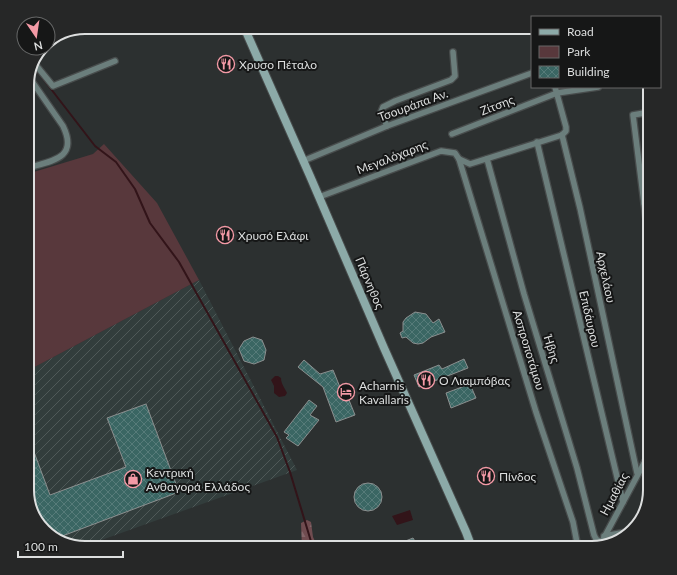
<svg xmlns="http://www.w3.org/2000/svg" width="677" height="575" font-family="Lato,sans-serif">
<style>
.industrial{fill:url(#industrial-furrows)}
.green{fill:#58383c}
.forest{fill:url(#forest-firs)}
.water{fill:#321419}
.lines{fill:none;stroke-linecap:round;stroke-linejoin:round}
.stream{stroke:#321419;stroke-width:2}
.building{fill:url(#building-cross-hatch);stroke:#8b8f8f}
.street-casing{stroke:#484c4c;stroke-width:8}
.secondary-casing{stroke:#484c4c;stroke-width:10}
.street{stroke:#6b7e7c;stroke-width:5.5}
.secondary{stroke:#8caaa8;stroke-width:8}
.labels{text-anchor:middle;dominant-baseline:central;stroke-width:4;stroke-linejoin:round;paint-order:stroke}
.poi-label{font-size:12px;fill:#dddfdf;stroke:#161717;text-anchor:start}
.street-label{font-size:12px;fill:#dddfdf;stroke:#161717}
.rim{fill:none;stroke:#dddfdf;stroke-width:2}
</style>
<defs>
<pattern id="industrial-furrows" width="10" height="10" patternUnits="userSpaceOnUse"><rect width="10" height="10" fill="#323d3c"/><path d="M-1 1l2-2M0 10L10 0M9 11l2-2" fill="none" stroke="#4f5958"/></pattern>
<pattern id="forest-firs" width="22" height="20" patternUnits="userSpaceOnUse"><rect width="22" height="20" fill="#704c50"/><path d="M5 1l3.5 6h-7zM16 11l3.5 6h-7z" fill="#846569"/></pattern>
<pattern id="building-cross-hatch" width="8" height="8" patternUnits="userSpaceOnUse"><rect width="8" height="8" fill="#3a6663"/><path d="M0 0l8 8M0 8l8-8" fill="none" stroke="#567b79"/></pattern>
</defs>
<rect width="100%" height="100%" fill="#2c3030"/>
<polygon class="industrial" points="199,280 297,470 82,547 46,534 27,494 27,371"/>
<polygon class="green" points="104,144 157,203 199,280 27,371 27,174 93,154"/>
<polygon class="forest" points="307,520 311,522 313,537 318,548 302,548 301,523"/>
<g class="water">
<path d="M275 376H278L281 378C281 384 285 388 287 393L285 396 279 397 274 393V386L271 380Z"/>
<polygon points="410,510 413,520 397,525 392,516"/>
</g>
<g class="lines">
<polyline class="stream" points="34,67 95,146 116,162 135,189 150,223 179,262 277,437 290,472 313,548"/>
</g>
<g class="building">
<polygon points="415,312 426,314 433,323 439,319 445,332 431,337 423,343 418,344 413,343 406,337 402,338 400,333 403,331 403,322 406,318"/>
<polygon points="253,337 262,340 266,350 264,360 254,364 244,361 239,349 244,341"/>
<polygon points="464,359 468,368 419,387 414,375 439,365 442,369"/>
<polygon points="304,360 320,374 333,370 346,402 349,400 355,415 336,422 323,387 298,367"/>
<polygon points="470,384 476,398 451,408 446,393"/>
<polygon points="309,400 317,406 310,415 319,420 298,446 286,438 289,435 284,432"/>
<polygon points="146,404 179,492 57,538 46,534 27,494 27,455 34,452 50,495 126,467 107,418"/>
<circle cx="368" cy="497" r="14"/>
<polygon points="413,538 419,548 388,548"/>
</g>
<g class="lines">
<g class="street-casing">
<g id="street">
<polyline points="305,27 313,29 322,27"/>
<polyline points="35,64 53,86 115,61"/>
<polyline points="555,87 566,127 566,131 562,135"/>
<polyline points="387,126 381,112 383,107 395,101 451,80 455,76 453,52"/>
<polyline points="452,134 557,93 598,87"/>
<polyline points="562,135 580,208 637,473"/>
<polyline points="537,142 623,502"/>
<polyline points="459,159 536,412 573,522 578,548"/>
<polyline points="487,159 524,294 577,468 594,535 596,539 601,542"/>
<polyline points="303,161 387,126 532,73"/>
<path d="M27 168C51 161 79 159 63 126L29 77"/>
<polyline points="319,197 441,151 455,153 459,159 470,164 562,135"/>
<polyline points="644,203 650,203"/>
<polyline points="650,251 633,115 650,112"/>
<polyline points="604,536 632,531"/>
<polyline points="599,547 650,452"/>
</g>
</g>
<g class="secondary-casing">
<polyline id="secondary" points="244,27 310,176 384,348 466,532 472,548"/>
</g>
<use href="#street" class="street"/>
<use href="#secondary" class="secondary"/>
</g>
<defs>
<g id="restaurant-ring" transform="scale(0.9)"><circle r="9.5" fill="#161717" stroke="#f49aa6" stroke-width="1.5"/><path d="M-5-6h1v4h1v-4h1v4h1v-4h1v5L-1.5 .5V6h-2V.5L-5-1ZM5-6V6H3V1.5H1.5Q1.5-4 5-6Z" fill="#f49aa6"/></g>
<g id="hotel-ring" transform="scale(0.9)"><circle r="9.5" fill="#161717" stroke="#f49aa6" stroke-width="1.5"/><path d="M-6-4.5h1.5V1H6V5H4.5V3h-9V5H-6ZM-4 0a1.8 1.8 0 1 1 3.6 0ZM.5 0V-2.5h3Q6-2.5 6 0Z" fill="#f49aa6"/></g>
<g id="shop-ring" transform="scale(0.9)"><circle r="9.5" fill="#161717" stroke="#f49aa6" stroke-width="1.5"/><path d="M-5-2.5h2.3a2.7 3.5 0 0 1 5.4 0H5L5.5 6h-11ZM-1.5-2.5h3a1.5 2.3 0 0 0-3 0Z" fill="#f49aa6"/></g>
</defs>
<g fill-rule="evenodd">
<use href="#restaurant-ring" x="226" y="64"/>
<use href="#restaurant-ring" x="225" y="235"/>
<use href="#restaurant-ring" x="426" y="380"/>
<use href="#hotel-ring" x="346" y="392"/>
<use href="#restaurant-ring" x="486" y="476"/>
<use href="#shop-ring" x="133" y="479"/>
</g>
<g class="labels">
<g class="poi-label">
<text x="239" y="64">Χρυσο Πέταλο</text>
<text x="238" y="235">Χρυσό Ελάφι</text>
<text x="439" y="380">Ο Λιαμπόβας</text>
<text x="359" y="385">Acharnis<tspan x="359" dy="14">Kavallaris</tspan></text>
<text x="146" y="472">Κεντρική<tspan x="146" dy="14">Ανθαγορά Ελλάδος</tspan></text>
<text x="499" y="476">Πίνδος</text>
</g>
<g class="street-label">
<text transform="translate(413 105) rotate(-20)">Τσουράπα Αν.</text>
<text transform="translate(497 105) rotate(-21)">Ζίτσης</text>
<text transform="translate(392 157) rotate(-21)">Μεγαλόχαρης</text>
<text transform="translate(606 277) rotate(78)">Αρχελάου</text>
<text transform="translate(370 283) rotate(67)">Πάρνηθος</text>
<text transform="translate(590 319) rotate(77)">Επιδάυρου</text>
<text transform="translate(552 349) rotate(73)">Ήβης</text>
<text transform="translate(529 350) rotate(73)">Ασπροποτάμου</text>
<text transform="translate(614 494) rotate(-62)">Ημαθίας</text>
</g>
</g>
<path d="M0 0H677V575H0ZM85 34H592A51 51 0 0 1 643 85V490A51 51 0 0 1 592 541H85A51 51 0 0 1 34 490V85A51 51 0 0 1 85 34Z" fill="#262727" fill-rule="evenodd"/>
<path class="rim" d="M85 34H592A51 51 0 0 1 643 85V490A51 51 0 0 1 592 541H85A51 51 0 0 1 34 490V85A51 51 0 0 1 85 34Z"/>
<rect x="531" y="16" width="130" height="72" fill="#161717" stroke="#666767"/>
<rect x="539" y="29" width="20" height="6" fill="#8caaa8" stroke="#666767"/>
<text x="567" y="36" font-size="12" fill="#dddfdf">Road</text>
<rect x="539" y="46" width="20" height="12" fill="#58383c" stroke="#666767"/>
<text x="567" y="56" font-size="12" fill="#dddfdf">Park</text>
<rect x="539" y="66" width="20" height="12" fill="url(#building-cross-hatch)" stroke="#666767"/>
<text x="567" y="76" font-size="12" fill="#dddfdf">Building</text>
<g transform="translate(36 36) rotate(167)"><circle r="19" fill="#161717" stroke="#666767"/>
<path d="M0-3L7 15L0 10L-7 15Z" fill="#f49aa6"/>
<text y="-6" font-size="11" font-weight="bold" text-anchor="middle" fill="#dddfdf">N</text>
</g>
<path d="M18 551v6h105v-6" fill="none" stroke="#dddfdf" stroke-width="2"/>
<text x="24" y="551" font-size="12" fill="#dddfdf" stroke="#161717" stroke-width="3" paint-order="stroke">100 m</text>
</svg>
